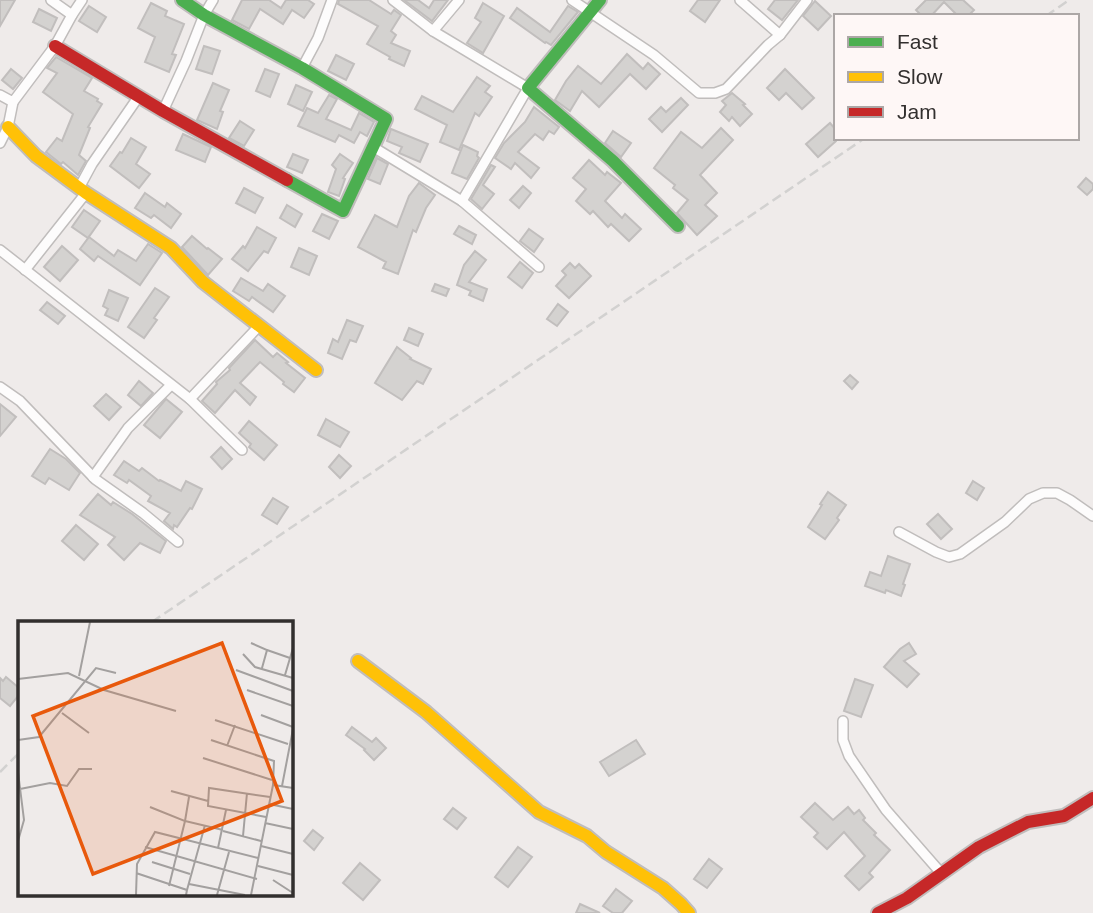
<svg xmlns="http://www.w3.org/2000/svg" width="1093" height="913" font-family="Arial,sans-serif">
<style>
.building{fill:#d4d2d0;stroke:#c1bebd;stroke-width:2}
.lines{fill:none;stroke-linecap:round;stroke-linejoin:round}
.street-casing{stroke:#c0bdbc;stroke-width:12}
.fast-casing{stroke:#c0bdbc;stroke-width:16}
.slow-casing{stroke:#c0bdbc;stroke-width:16}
.jam-casing{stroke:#c0bdbc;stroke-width:16}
.street{stroke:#fdfcfc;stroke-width:9}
.fast{stroke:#4caf50;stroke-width:12}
.slow{stroke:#ffc107;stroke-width:12}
.jam{stroke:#c62828;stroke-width:12}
.rail{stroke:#d2d1d0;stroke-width:2.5;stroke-dasharray:10 5;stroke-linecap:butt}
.inset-road{fill:none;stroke:#a3a09f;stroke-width:2}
.view{fill:#e8590c;fill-opacity:0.15;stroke:#e8590c;stroke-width:3.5}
.inset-edge{fill:none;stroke:#322f2e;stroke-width:3.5}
</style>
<rect width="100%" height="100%" fill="#efebea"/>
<g class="building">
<polygon points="0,0 15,0 0,26"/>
<polygon points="242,0 269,0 281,8 286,0 308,0 314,4 304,18 292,10 283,24 260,9 249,29 232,20"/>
<polygon points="339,0 369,0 391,14 394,10 401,15 391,31 396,35 391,43 410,51 404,66 389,59 390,57 367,44 378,26 338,4"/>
<polygon points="404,0 418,0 429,8 434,0 448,0 432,21"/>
<polygon points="698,0 720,0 705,22 690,11"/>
<polygon points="775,0 798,0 782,20 768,9"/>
<polygon points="926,0 963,0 974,10 968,16 958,16 944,2 931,16 922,16 916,10"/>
<polygon points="815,1 831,16 818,30 803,16"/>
<polygon points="151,3 167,11 165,16 184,24 172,54 176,55 169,72 145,62 155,37 138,28"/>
<polygon points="483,3 504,16 483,53 467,43 481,22 475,18"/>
<polygon points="89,6 106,17 97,32 79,21"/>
<polygon points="568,6 578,12 551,45 546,42 545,43 510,18 517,8 550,32"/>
<polygon points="39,9 57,18 51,31 33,22"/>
<polygon points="204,46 220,51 212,74 196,69"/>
<polygon points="627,54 643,69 648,63 660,74 646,89 630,74 599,107 582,91 570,111 555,100 566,81 578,66 601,84"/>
<polygon points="336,55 354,64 346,80 328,71"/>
<polygon points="56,57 92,78 84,91 98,99 97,101 102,104 88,127 90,128 79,155 86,161 78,175 63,162 61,164 46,152 57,138 62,141 73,114 43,92 57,73 47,68"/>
<polygon points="11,69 22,78 13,89 2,80"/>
<polygon points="265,69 279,74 270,97 256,91"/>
<polygon points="785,69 814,98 802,109 786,93 779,100 767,88"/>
<polygon points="477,77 490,86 485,92 492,97 479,116 475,113 459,150 440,142 447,125 415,109 422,96 453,112"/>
<polygon points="213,83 229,90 220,111 223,112 217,129 197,120"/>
<polygon points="296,85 312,92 303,111 288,104"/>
<polygon points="732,93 745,104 743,105 752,114 740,126 732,117 729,121 720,112 726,105 722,101"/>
<polygon points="329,95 337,99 326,119 351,130 359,113 374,122 367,136 360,132 354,143 339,135 335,142 298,126 307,108 318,113"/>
<polygon points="681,98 688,105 662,132 649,119 661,107 666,112"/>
<polygon points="534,107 559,127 554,134 549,131 543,140 535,134 518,152 539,168 531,178 515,163 511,169 495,158 504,143 525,122"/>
<polygon points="240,121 254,130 244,146 229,138"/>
<polygon points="830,123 836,130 836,141 818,157 806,144"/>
<polygon points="721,128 733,140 700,175 717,193 705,205 717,216 697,235 677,213 688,200 673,188 675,185 654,168 681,132 702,148"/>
<polygon points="391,129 428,144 420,162 399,153 402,147 387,141"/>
<polygon points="613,131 631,143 621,157 605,143"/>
<polygon points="183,134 211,147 205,162 176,150"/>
<polygon points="131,138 146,147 136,164 150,174 139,188 110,166 120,152 122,153"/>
<polygon points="463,145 478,152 477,156 479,158 467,179 452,173"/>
<polygon points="293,154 308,160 302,173 287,167"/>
<polygon points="340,154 353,163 343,178 345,179 339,196 328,192 336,169 332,165"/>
<polygon points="377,158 388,164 380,184 368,179"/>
<polygon points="589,160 605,175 607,172 621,183 605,201 622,218 625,214 641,229 629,241 611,224 608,227 593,211 590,214 576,201 586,189 573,178"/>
<polygon points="491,165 495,167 483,185 494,194 482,209 471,199"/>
<polygon points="1086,178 1093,184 1093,189 1087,195 1078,187"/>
<polygon points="419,183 435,195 426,208 416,232 413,230 398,274 383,268 386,262 358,247 375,215 397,227 409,196"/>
<polygon points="523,186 531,193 519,208 510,200"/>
<polygon points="244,188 263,198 255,213 236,203"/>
<polygon points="145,193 165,207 167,203 181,214 171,228 154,215 151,218 135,208"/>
<polygon points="287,205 302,214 295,227 280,218"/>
<polygon points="84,210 100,221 88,238 72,227"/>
<polygon points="322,214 338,221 329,239 313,231"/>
<polygon points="459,226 476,235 472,244 454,234"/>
<polygon points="257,227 276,238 268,253 264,251 248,271 232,259 243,246 245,248"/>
<polygon points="529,229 543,239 534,252 520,241"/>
<polygon points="192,236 207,249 208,248 222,259 208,275 182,247"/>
<polygon points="89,237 114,256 118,250 136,261 148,244 162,253 140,285 98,256 94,261 80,249"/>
<polygon points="62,246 78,260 60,281 44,267"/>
<polygon points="299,248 317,256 309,275 291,267"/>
<polygon points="475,251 486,260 469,282 487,289 483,301 469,295 471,291 457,285 464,265"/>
<polygon points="520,262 533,273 522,288 508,277"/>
<polygon points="570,263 575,268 579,264 591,276 569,298 556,286 566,275 562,271"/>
<polygon points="241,278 263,291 268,284 285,296 273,312 252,297 249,301 233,291"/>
<polygon points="435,284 449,289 446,296 432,291"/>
<polygon points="155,288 169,297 154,318 157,320 144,338 128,327"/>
<polygon points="109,290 128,298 118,321 105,315 108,309 103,306"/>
<polygon points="47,302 65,316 58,324 40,310"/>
<polygon points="558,304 568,312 557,326 547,319"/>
<polygon points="347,320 363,326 356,342 350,340 342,359 328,353 333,339 338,342"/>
<polygon points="409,328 423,334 418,346 404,340"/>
<polygon points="255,340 273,357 277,353 288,362 286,363 305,378 294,392 283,384 284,382 260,362 240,383 256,397 250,405 235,390 215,413 202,401 217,384 216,382 230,370 229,368"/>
<polygon points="397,347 411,358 410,359 431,369 423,384 417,381 402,400 375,383"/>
<polygon points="850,375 858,382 852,389 844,381"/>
<polygon points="139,381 153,393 141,406 128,395"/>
<polygon points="106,394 121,407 109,420 94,406"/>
<polygon points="166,399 182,412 160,438 144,425"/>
<polygon points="0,404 16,417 0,436"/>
<polygon points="326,419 349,432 340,447 318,435"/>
<polygon points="249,421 277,445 264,460 249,447 251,444 239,433"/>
<polygon points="221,447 232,459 222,469 211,457"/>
<polygon points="50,449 66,459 80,473 69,490 49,478 45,484 32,476"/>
<polygon points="339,455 351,466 340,478 329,467"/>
<polygon points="124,461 139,471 142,468 159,481 160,480 181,491 186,481 202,489 192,509 190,508 177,527 174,525 173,529 164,521 170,513 148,501 151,496 129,480 127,483 114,475"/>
<polygon points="973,481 984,488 977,500 966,493"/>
<polygon points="828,492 846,505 837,518 839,520 825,539 808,527 822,505 820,504"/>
<polygon points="98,494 111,505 113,502 132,514 166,541 160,553 140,543 124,560 108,545 115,537 80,515"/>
<polygon points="273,498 288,507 277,524 262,515"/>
<polygon points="938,514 952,529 941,539 927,524"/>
<polygon points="76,525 98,544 84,560 62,541"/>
<polygon points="888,556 910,564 903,584 905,585 901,596 886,590 885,593 865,586 870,572 881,576"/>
<polygon points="909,643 916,654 904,661 919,674 907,687 884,667 900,649"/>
<polygon points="6,677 19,688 19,695 10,706 0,698 0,678 3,681"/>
<polygon points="855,679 873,685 861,717 844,711"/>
<polygon points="352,727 372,742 376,738 386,748 374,760 364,750 365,749 346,735"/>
<polygon points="636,740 645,754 609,776 600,762"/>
<polygon points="815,803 833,820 848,807 854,814 859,810 865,818 863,820 876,833 874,835 890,850 869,873 873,877 859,890 845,876 865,856 844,832 827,849 814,837 818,833 801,817"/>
<polygon points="453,808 466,818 457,829 444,819"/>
<polygon points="313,830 323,838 314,850 304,841"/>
<polygon points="518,847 532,857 508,887 495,877"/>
<polygon points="709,859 722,869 707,888 694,879"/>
<polygon points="360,863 380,880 363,900 343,883"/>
<polygon points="616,889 632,901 622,913 613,913 603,906"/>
<polygon points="580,904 600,913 576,913"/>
</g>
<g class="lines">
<g class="street-casing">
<g id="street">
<polyline points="51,0 72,15"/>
<polyline points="393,0 433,31 528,88 462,201"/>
<polyline points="572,0 654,55 699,93 715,93 726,89 768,45 780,35 807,0"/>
<polyline points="740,0 780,35"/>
<polyline points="433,31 459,0"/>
<polyline points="302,68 318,38 332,0"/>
<polyline points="0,95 13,102 55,46 72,15 82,0"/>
<polyline points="163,111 186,61 204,15 213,0"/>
<polyline points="0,143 8,127 13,102"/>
<polyline points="373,147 462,201 539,267"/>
<polyline points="79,188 92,164 139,96"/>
<polyline points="0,250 190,399 242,450"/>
<polyline points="25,270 86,193"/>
<polyline points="0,387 20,401 95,479 143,513 178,542"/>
<polyline points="190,399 259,326"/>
<polyline points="93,477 128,428 171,385"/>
<polyline points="899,532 936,552 949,557 960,554 1005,522 1029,499 1043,493 1057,493 1070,500 1093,516"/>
<polyline points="843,721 843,740 849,756 886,810 941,873"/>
</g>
</g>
<g class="fast-casing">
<g id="fast">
<polyline points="182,0 204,15 302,68 386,119 343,211 287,180"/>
<polyline points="600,0 528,88 613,161 678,226"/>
</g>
</g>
<g class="slow-casing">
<g id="slow">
<polyline points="8,127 36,156 86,193 171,248 203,282 316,370"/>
<polyline points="358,661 426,712 539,812 587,836 606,852 663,888 681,904 689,913"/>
</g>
</g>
<g class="jam-casing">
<g id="jam">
<polyline points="55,46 163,111 287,180"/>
<polyline points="878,913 907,898 979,847 1028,822 1064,816 1093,798"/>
</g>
</g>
<use href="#street" class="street"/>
<use href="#fast" class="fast"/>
<use href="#slow" class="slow"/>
<use href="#jam" class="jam"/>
<g class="rail">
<polyline points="1046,16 1069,0"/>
<polyline points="152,622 865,138"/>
<polyline points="0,772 19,753"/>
</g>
</g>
<g transform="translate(18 621)">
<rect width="275" height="275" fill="#efebea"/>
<path class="inset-road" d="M233 22 249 29 244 47M249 29 272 37M225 33 237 46 275 57M218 49 275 70M267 54 275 27M61 55 72 1M0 58 50 52 86 69 158 90M229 69 275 85M44 92 71 112M243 94 275 106M197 99 270 123M0 119 21 116 78 47 98 52M193 119 256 140 255 164M209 125 217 104M185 137 254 159M0 151 6 199 0 220M264 165 275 108M2 168 32 162 49 165 61 148H74M153 170 190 180M171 176 167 200 205 209M251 183 275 188M132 186 167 200 151 265M248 196 190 185 191 167 252 176M247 202 275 208M205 210 243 220M225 215 229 172M243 225 275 233M127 226 239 258M200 227 208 189M134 241 172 253M240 245 275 254M118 252 169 269 168 274M255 259 275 272M171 263 227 274M169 269 187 204M118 274 119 243 137 211 240 237M199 274 211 231M233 274 255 164 275 167"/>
<path class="view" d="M204 22 264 180 75 253 15 95Z"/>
<rect width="275" height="275" class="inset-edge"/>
</g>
<rect x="834" y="14" width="245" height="126" fill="#fef7f6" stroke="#aca7a6" stroke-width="2"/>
<rect x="848" y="37" width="35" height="10" fill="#4caf50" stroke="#aca7a6" stroke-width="2"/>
<text x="897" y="49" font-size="21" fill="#322f2e">Fast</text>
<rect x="848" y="72" width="35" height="10" fill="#ffc107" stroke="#aca7a6" stroke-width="2"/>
<text x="897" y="84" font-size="21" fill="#322f2e">Slow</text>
<rect x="848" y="107" width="35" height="10" fill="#c62828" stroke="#aca7a6" stroke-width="2"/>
<text x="897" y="119" font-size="21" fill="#322f2e">Jam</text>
</svg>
